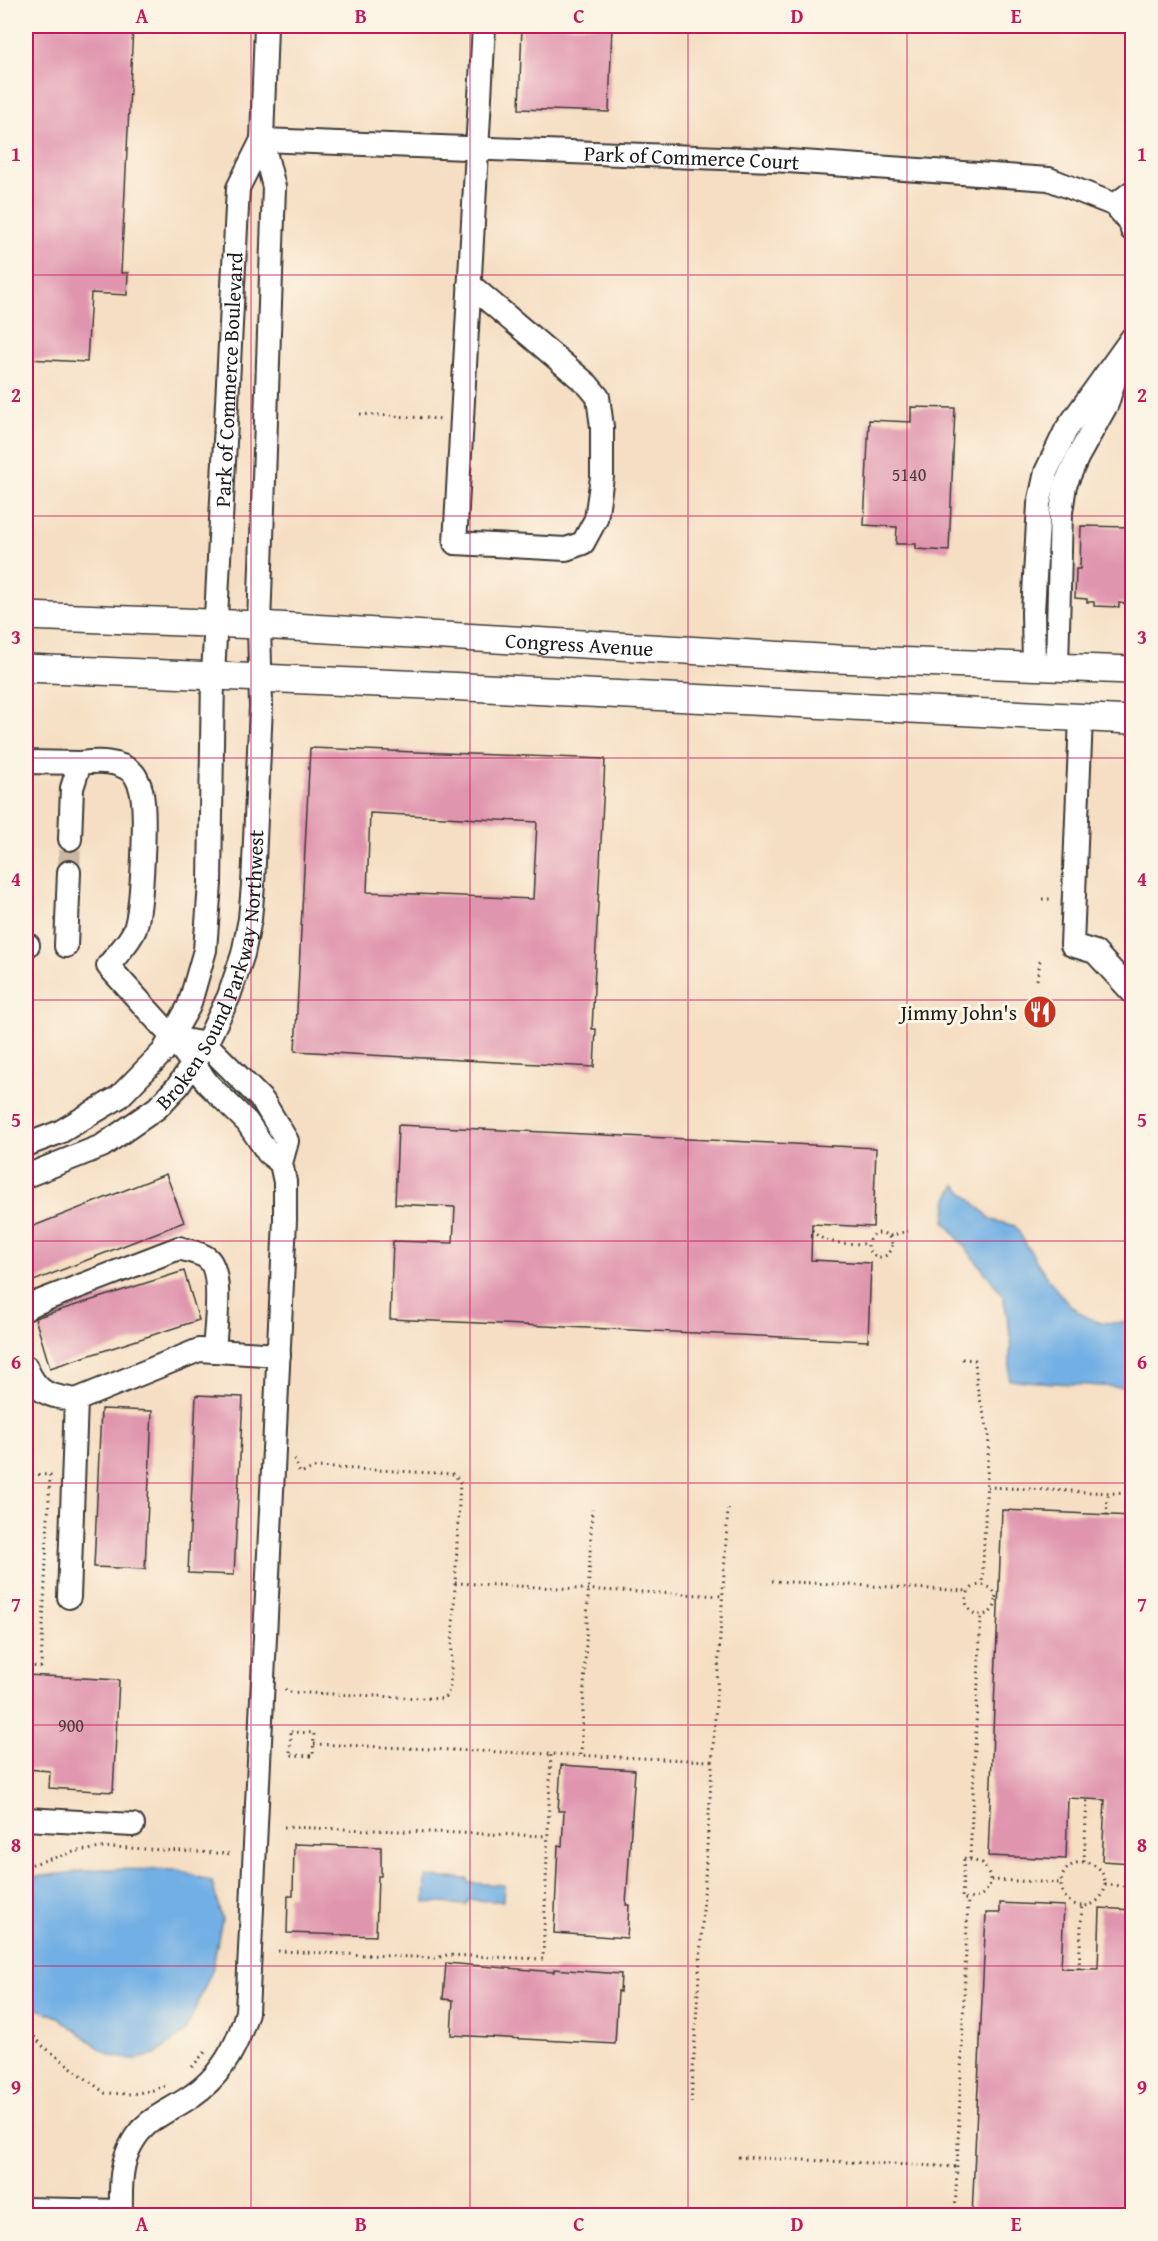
<svg xmlns="http://www.w3.org/2000/svg" width="1158" height="2241" font-family="'Gentium Book Plus',serif">
<style>
.water{fill:#71afe4;stroke:#466680;stroke-width:1.5}
.building{fill:#e095af;fill-rule:evenodd}
.lines{fill:none;stroke-linecap:round;stroke-linejoin:round}
.minor-tunnel{stroke:#cab7a2;stroke-width:22;stroke-dasharray:22 11;stroke-linecap:butt}
.minor-casing{stroke:#3d3935;stroke-width:26}
.major-casing{stroke:#3d3935;stroke-width:30}
.path{stroke:#3d3935;stroke-width:3;stroke-dasharray:1.5 4.5;stroke-linecap:butt}
.minor{stroke:#fff;stroke-width:22}
.major{stroke:#fff;stroke-width:27}
.grid{fill:none;stroke:#c2185b;stroke-width:1.5;stroke-opacity:0.55}
.labels{text-anchor:middle;dominant-baseline:central;stroke-width:6;stroke-linejoin:round;paint-order:stroke}
.number-label{font-size:18px;fill:#4d3a41}
.street-label{font-size:21px;fill:#1c1c1c;stroke:#fcf5e5}
.poi-label{font-size:21px;fill:#1c1c1c;stroke:#fcf5e5;text-anchor:end}
.neatline{fill:none;stroke:#c2185b;stroke-width:2}
.grid-label{font-size:20px;text-anchor:middle;font-weight:bold;fill:#c2185b}
</style>
<rect width="100%" height="100%" fill="#fcf5e5"/>
<filter id="ink" filterUnits="userSpaceOnUse"><feTurbulence type="fractalNoise" baseFrequency=".0167" numOctaves="2"/><feDisplacementMap in="SourceGraphic" scale="12" xChannelSelector="R" yChannelSelector="G"/><feConvolveMatrix kernelMatrix="1 2 1 2 8 2 1 2 1" color-interpolation-filters="sRGB"/></filter>
<filter id="wash" filterUnits="userSpaceOnUse"><feTurbulence type="fractalNoise" baseFrequency=".008" numOctaves="4" result="noise"/><feDisplacementMap in="SourceGraphic" scale="24" xChannelSelector="R" yChannelSelector="G"/><feGaussianBlur stdDeviation="1.35" result="paint"/><feColorMatrix in="noise" values="0 0 0 0 0 0 0 0 0 0 0 0 0 0 0 0 0 1.4 0 .05"/><feComposite in="paint" operator="in"/></filter>
<g filter="url(#wash)">
<rect width="100%" height="100%" fill="#f5dec3"/>
<g class="water">
<path d="M956 1185 992 1220 1015 1226C1033 1255 1065 1316 1100 1322 1110 1324 1122 1322 1132 1322V1388L1009 1380 1011 1338 1003 1295 945 1222 948 1198Z"/>
<polygon points="101,1869 180,1870 212,1882 222,1919 212,1971 185,2032 155,2055 132,2060 109,2055 58,2017 26,2004 26,1878"/>
<polygon points="426,1877 468,1879 469,1883 504,1885 503,1901 468,1900 467,1905 425,1902"/>
</g>
<g id="blocks">
<g class="building">
<polygon points="26,26 133,26 121,273 128,273 127,295 91,293 87,362 26,359"/>
<polygon points="522,26 612,26 609,112 519,109"/>
<polygon points="911,407 955,408 949,551 916,549 916,544 896,544 897,527 864,525 869,420 911,422"/>
<polygon points="1081,526 1132,527 1132,601 1128,601 1128,604 1119,603 1119,607 1094,606 1094,602 1087,602 1087,599 1075,598 1076,569 1080,569"/>
<path d="M310 748 605 759 592 1029H596L594 1067 295 1051ZM370 813 537 822 533 899 367 892Z"/>
<polygon points="398,1125 876,1148 873,1227 812,1224 811,1260 871,1263 868,1341 390,1319 393,1241 453,1243 455,1207 395,1204"/>
<polygon points="166,1174 184,1222 26,1284 26,1229"/>
<polygon points="184,1271 199,1320 50,1368 35,1318"/>
<polygon points="196,1395 243,1397 234,1575 188,1573"/>
<polygon points="101,1409 152,1411 145,1569 94,1567"/>
<polygon points="1002,1510 1132,1516 1132,1863 1102,1861 1105,1800 1068,1798 1066,1859 988,1856"/>
<polygon points="26,1675 119,1680 113,1792 49,1788 50,1771 26,1769"/>
<polygon points="561,1765 635,1770 626,1905 629,1905 627,1938 554,1933 558,1845 562,1846 564,1811 558,1811"/>
<polygon points="294,1844 381,1847 381,1876 378,1876 376,1936 287,1933 288,1896 293,1896"/>
<polygon points="1000,1903 1064,1906 1061,1968 1098,1969 1100,1908 1132,1910 1132,2216 972,2216 986,1913 1000,1913"/>
<polygon points="446,1963 554,1972 554,1969 621,1974 620,1992 618,1991 615,2044 451,2035 453,2000 443,1999"/>
</g>
</g>
</g>
<g filter="url(#ink)">
<use href="#blocks" fill-opacity="0" stroke="#3d3935" stroke-width="1.5"/>
<g class="lines">
<polyline class="minor-tunnel" points="69,872 70,839"/>
<g class="minor-casing">
<g id="minor">
<path id="s1" d="M262 140 773 160 1049 179 1115 205 1131 224 1132 230"/>
<polyline points="1115,205 1132,192"/>
<polyline points="469,284 588,385 598,397 602,427 602,477 596,519 583,543 566,549 455,543 484,26"/>
<polyline points="1034,666 1033,612 1039,504 1046,472 1066,430 1132,338"/>
<polyline points="1057,667 1061,512 1065,485 1077,458 1107,404 1118,368"/>
<polyline points="1081,717 1072,945 1095,952 1132,992"/>
<polyline points="26,762 80,763"/>
<path d="M70 839 72 788 80 763C98 761 119 760 133 773 136 776 140 785 141 790 147 810 142 909 135 929 130 942 116 955 108 966L173 1038 209 1085 247 1122 268 1153 281 1163"/>
<polyline points="26,945 28,945"/>
<polyline points="66,946 69,872"/>
<path id="s2" d="M26 1145 60 1132 119 1097 163 1052 189 1006 205 950 210 884 213 676 238 188 262 140"/>
<path id="s3" d="M26 1176 102 1146 157 1108 178 1086 206 1044 229 996 243 954 250 919 253 885 261 706 259 625 274 187 262 140 266 26"/>
<path d="M26 1309 28 1306 179 1248C188 1251 199 1252 207 1258 224 1271 215 1331 214 1351"/>
<path d="M26 1367C37 1394 49 1396 76 1400"/>
<polyline points="69,1597 76,1400 199,1350 279,1355"/>
<polyline points="26,1819 133,1825"/>
<polyline points="26,2209 121,2211"/>
<path d="M121 2216C121 2192 119 2165 132 2143 145 2118 171 2111 193 2095 222 2075 238 2045 247 2012L285 1220V1182L281 1163 287 1141 263 1101 206 1044 173 1038"/>
</g>
</g>
<g class="major-casing">
<g id="major">
<path id="s4" d="M26 616 259 625 838 659 1132 670"/>
<polyline points="26,668 426,685 1132,720"/>
</g>
</g>
<g class="path">
<polyline points="360,414 442,419"/>
<polyline points="1042,899 1053,899"/>
<polyline points="1037,980 1040,961"/>
<path d="M812 1230C824 1246 849 1243 868 1244"/>
<circle cx="880" cy="1245" r="12"/>
<polyline points="890,1236 908,1231"/>
<polyline points="962,1359 975,1360 977,1387 989,1435 982,1585"/>
<polyline points="26,1474 50,1475 41,1667 26,1666"/>
<polyline points="987,1487 1132,1494"/>
<polyline points="1107,1515 1108,1492"/>
<polyline points="772,1581 970,1591"/>
<polyline points="455,1583 723,1596"/>
<circle cx="981" cy="1600" r="15"/>
<polyline points="285,1689 288,1692 444,1699 450,1689 460,1482 454,1474 316,1467 300,1473 294,1459"/>
<polygon points="291,1732 314,1733 313,1756 290,1755"/>
<polyline points="314,1744 712,1761"/>
<polyline points="581,1755 592,1509"/>
<polyline points="284,1827 548,1836"/>
<path d="M964 1858 982 1863C1000 1883 985 1901 962 1899Z"/>
<polyline points="970,1859 981,1616"/>
<circle cx="1083" cy="1884" r="22"/>
<polyline points="1084,1862 1087,1799"/>
<polyline points="26,1866 77,1851 111,1847 232,1854"/>
<polyline points="991,1880 1061,1883"/>
<polyline points="1105,1885 1132,1886"/>
<polyline points="278,1951 436,1958 447,1955 543,1959 551,1754"/>
<polyline points="1079,1969 1082,1906"/>
<polyline points="26,2028 43,2046 105,2093 132,2094 154,2090 167,2085"/>
<polyline points="192,2067 205,2052"/>
<polyline points="691,2103 728,1509"/>
<polyline points="738,2157 957,2167"/>
<polyline points="955,2216 968,1900"/>
</g>
<use href="#minor" class="minor"/>
<use href="#major" class="major"/>
</g>
</g>
<path class="grid" d="M251 26V2216M470 26V2216M688 26V2216M907 26V2216M26 275H1132M26 516H1132M26 758H1132M26 1000H1132M26 1241H1132M26 1483H1132M26 1725H1132M26 1966H1132"/>
<defs>
<g id="restaurant-disc" transform="scale(1.725)"><circle r="9.5" fill="#c8321e" stroke="#fcf5e5"/><path d="M-5-6h1v4h1v-4h1v4h1v-4h1v5L-1.5 .5V6h-2V.5L-5-1ZM5-6V6H3V1.5H1.5Q1.5-4 5-6Z" fill="#fff"/></g>
</defs>
<g fill-rule="evenodd">
<use href="#restaurant-disc" x="1040" y="1012"/>
</g>
<g class="labels">
<g class="number-label">
<text x="909" y="474">5140</text>
<text x="71" y="1725">900</text>
</g>
<g class="street-label">
<text stroke="none"><textPath href="#s1" startOffset="430">Park of Commerce Court</textPath></text>
<text stroke="none"><textPath href="#s2" startOffset="850">Park of Commerce Boulevard</textPath></text>
<text stroke="none"><textPath href="#s4" startOffset="554">Congress Avenue</textPath></text>
<text stroke="none"><textPath href="#s3" startOffset="302">Broken Sound Parkway Northwest</textPath></text>
</g>
<g class="poi-label">
<text x="1017" y="1012">Jimmy John's</text>
</g>
</g>
<rect width="1158" height="2241" fill="none" stroke="#fcf5e5" stroke-width="66"/>
<rect x="33" y="33" width="1092" height="2175" class="neatline"/>
<g class="grid-label">
<text x="142" y="23">A</text>
<text x="361" y="23">B</text>
<text x="579" y="23">C</text>
<text x="797" y="23">D</text>
<text x="1016" y="23">E</text>
<text x="16" y="161">1</text>
<text x="1142" y="161">1</text>
<text x="16" y="402">2</text>
<text x="1142" y="402">2</text>
<text x="16" y="644">3</text>
<text x="1142" y="644">3</text>
<text x="16" y="886">4</text>
<text x="1142" y="886">4</text>
<text x="16" y="1127">5</text>
<text x="1142" y="1127">5</text>
<text x="16" y="1369">6</text>
<text x="1142" y="1369">6</text>
<text x="16" y="1611">7</text>
<text x="1142" y="1611">7</text>
<text x="16" y="1852">8</text>
<text x="1142" y="1852">8</text>
<text x="16" y="2094">9</text>
<text x="1142" y="2094">9</text>
<text x="142" y="2231">A</text>
<text x="361" y="2231">B</text>
<text x="579" y="2231">C</text>
<text x="797" y="2231">D</text>
<text x="1016" y="2231">E</text>
</g>
</svg>
